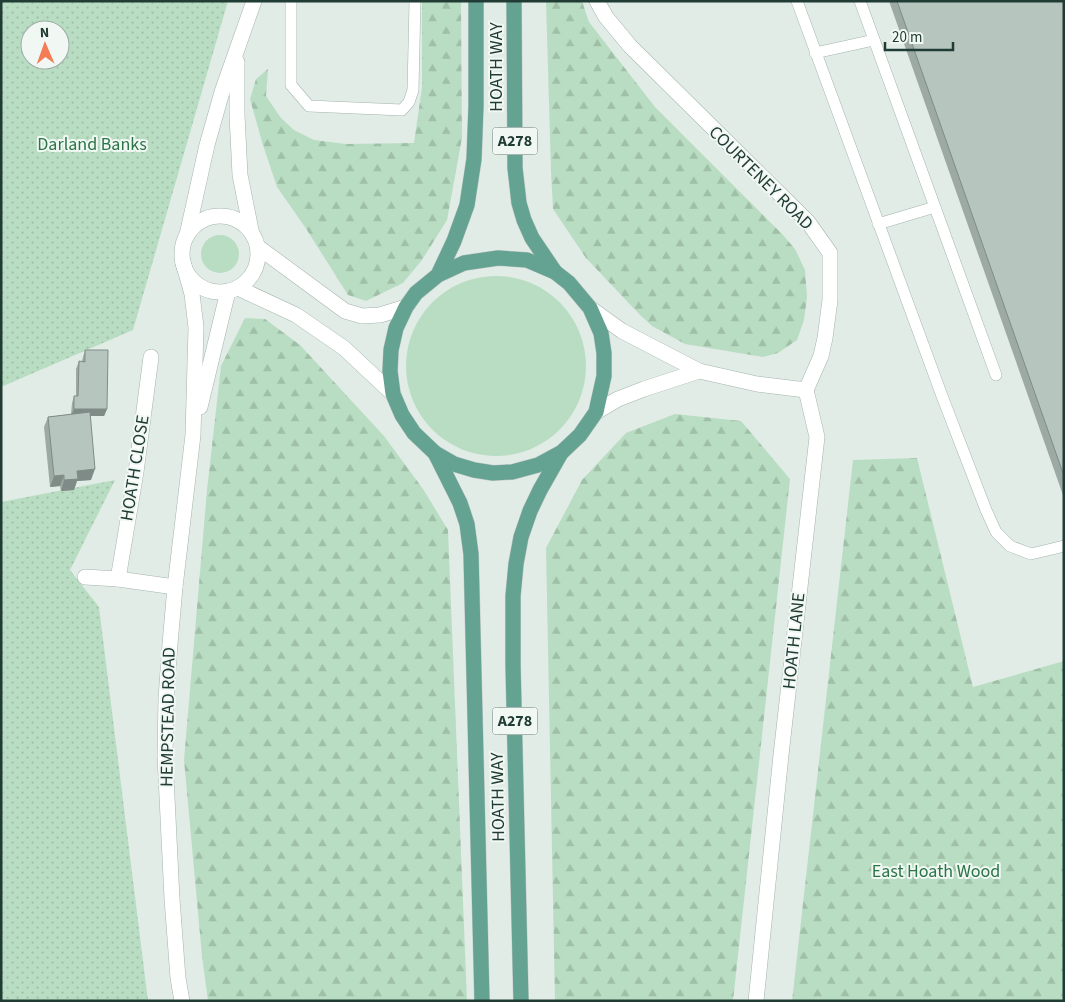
<svg xmlns="http://www.w3.org/2000/svg" width="1065" height="1002" font-family="'Source Sans 3',sans-serif">
<style>
.grass{fill:#b9ddc2}
.forest{fill:url(#forest-firs)}
.park{fill:url(#park-dots);fill-rule:evenodd}
.lines{fill:none;stroke-linecap:round;stroke-linejoin:round}
.service-casing{stroke:#a4b4ae;stroke-width:12}
.minor-casing{stroke:#a4b4ae;stroke-width:16}
.tertiary-casing{stroke:#a4b4ae;stroke-width:16}
.primary-casing{stroke:#c1c8c6;stroke-width:16}
.service{stroke:#fff;stroke-width:11}
.minor{stroke:#fff;stroke-width:15}
.tertiary{stroke:#fff;stroke-width:15}
.primary{stroke:#64a292;stroke-width:15}
.wall{fill:#9daaa4}
.shaded-wall{fill:#7f8b86}
.building{fill:#b6c6bf;stroke:#7f8b86}
.labels{text-anchor:middle;dominant-baseline:central;stroke-width:4;stroke-linejoin:round;paint-order:stroke}
.shield{fill:#f1f8f4;stroke:#5f746e;stroke-width:1}
.shield-label{font-size:16px;font-weight:bold;fill:#213c35}
.street-label{font-size:18px;fill:#213c35;stroke:#f1f8f4}
.park-label{font-size:18px;fill:#2a7446;stroke:#f1f8f4}
</style>
<defs>
<pattern id="forest-firs" width="22" height="20" patternUnits="userSpaceOnUse" patternTransform="scale(1.25)"><rect width="22" height="20" fill="#b9ddc2"/><path d="M5 1l3.5 6h-7zM16 11l3.5 6h-7z" fill="#9fbfa7"/></pattern>
<pattern id="park-dots" width="8" height="8" patternUnits="userSpaceOnUse" patternTransform="scale(1.25)"><rect width="8" height="8" fill="#b9ddc2"/><path d="M2 2h.1M6 6h.1" fill="none" stroke="#9fbfa7" stroke-width="1.8" stroke-linecap="round"/></pattern>
</defs>
<rect width="100%" height="100%" fill="#e1ece7"/>
<g class="grass">
<circle cx="220" cy="254" r="19"/>
<circle cx="496" cy="366" r="90"/>
</g>
<g class="forest">
<polygon points="422,1 461,1 462,138 447,220 422,260 403,283 366,301 348,295 305,227 277,187 262,142 250,99 256,79 268,69 266,96 281,118 294,130 314,140 346,144 414,143 422,87"/>
<polygon points="546,1 582,1 589,22 655,107 783,235 795,249 805,270 807,297 804,320 797,340 778,353 763,357 685,344 652,326 640,315 586,258 553,209 551,172"/>
<polygon points="245,318 265,319 300,345 384,436 423,489 448,530 467,1001 208,1001 202,956 184,760 207,490 221,366"/>
<polygon points="675,414 741,421 790,479 733,1001 555,1001 546,548 582,480 626,433"/>
<polygon points="917,458 973,687 1064,661 1064,1001 792,1001 853,460"/>
</g>
<g class="park">
<path d="M1 1H228L133 330 1 387ZM30 30H60V60H30Z"/>
<polygon points="115,480 70,570 99,607 148,1001 1,1001 1,502"/>
</g>
<g class="lines">
<g class="service-casing">
<g id="service">
<polyline points="291,1 291,85 309,106 402,110 409,102 413,90 415,1"/>
<polyline points="797,1 942,396 986,510 996,532 1010,546 1031,554 1064,546"/>
<polyline points="860,1 996,375"/>
<polyline points="815,53 874,40"/>
<polyline points="878,224 935,207"/>
</g>
</g>
<g class="minor-casing">
<g id="minor">
<polyline points="597,1 606,17 630,46 808,222 830,253 830,300 825,338 821,356 806,390"/>
<polyline points="237,62 237,115 240,175 251,230"/>
<polyline points="187,235 207,145 222,92 254,1"/>
<polyline points="85,577 118,579 175,587"/>
<polyline points="118,579 136,472 151,357"/>
</g>
</g>
<g class="tertiary-casing">
<g id="tertiary">
<circle cx="220" cy="254" r="38"/>
<polyline points="258,247 345,311 362,316 380,315 406,307"/>
<polyline points="238,288 296,315 344,348 393,394"/>
<polyline points="590,308 622,331 699,371 757,384 806,390 817,437 781,755 756,1001"/>
<polyline points="200,407 228,291"/>
<polyline points="596,412 618,399 644,389 699,371"/>
<polyline points="182,1001 178,978 172,899 165,756 166,698 170,644 175,587 193,435 196,327 192,294 183,262"/>
</g>
</g>
<g class="primary-casing">
<g id="primary">
<polyline points="514,1 515,168 519,203 524,220 532,238 555,272"/>
<polyline points="438,275 464,263 498,258 527,260 555,272 569,283 590,308 601,333 604,353 604,376 596,412 580,435 562,452 538,465 512,472 493,473 474,470 454,464 435,453 414,433 402,415 393,394 390,371 391,350 396,328 406,307 416,293 438,275 454,241 467,205 474,159 476,106 476,1"/>
<polyline points="435,453 460,503 467,524 471,554 482,1001"/>
<polyline points="521,1001 513,665 513,596 516,564 521,537 530,511 540,490 561,453"/>
</g>
</g>
<use href="#service" class="service"/>
<use href="#minor" class="minor"/>
<use href="#tertiary" class="tertiary"/>
<use href="#primary" class="primary"/>
</g>
<g class="wall">
<polygon points="889,1 1064,1 1064,498"/>
<polygon points="85,350 107,409 104,416 90,416 91,480 77,481 74,490 61,491 60,486 50,487 44,427 48,417 71,414 72,403 74,396 76,396 76,369 79,361 82,361 83,357"/>
</g>
<g class="shaded-wall">
<polygon points="74,409 107,409 104,416 71,416"/>
<polygon points="95,469 91,480 77,481 74,490 61,491 64,480 77,471"/>
<polygon points="64,475 60,486 50,487 54,476"/>
</g>
<g class="building">
<polygon points="897,1 1064,1 1064,476"/>
<polygon points="85,350 108,350 107,409 74,409 74,396 78,396 79,361 85,362"/>
<polygon points="90,412 95,469 77,471 78,479 64,480 64,475 54,476 48,417"/>
</g>
<g class="labels">
<g class="shield">
<rect x="492.5" y="127.5" width="45" height="27" rx="4"/>
<rect x="492.5" y="707.5" width="45" height="27" rx="4"/>
</g>
<g class="shield-label">
<text x="515" y="141">A278</text>
<text x="515" y="721">A278</text>
</g>
<g class="street-label">
<text transform="translate(496 67) rotate(-90)">HOATH WAY</text>
<text transform="translate(761 178) rotate(45)">COURTENEY ROAD</text>
<text transform="translate(135 468) rotate(-81)">HOATH CLOSE</text>
<text transform="translate(794 641) rotate(-84)">HOATH LANE</text>
<text transform="translate(168 717) rotate(-89)">HEMPSTEAD ROAD</text>
<text transform="translate(498 797) rotate(-91)">HOATH WAY</text>
</g>
<g class="park-label">
<text x="92" y="144">Darland Banks</text>
<text x="936" y="871">East Hoath Wood</text>
</g>
</g>
<rect width="1065" height="1002" fill="none" stroke="#213c35" stroke-width="5"/>
<g transform="translate(45 45) rotate(358)"><circle r="24" fill="#f1f8f4" stroke="#9eada8"/>
<path d="M0-4L9 19L0 12L-9 19Z" fill="#f47c56"/>
<text y="-8" font-size="14" font-weight="bold" text-anchor="middle" fill="#213c35">N</text>
</g>
<path d="M885 42v8h68v-8" fill="none" stroke="#213c35" stroke-width="2.5"/>
<text x="892" y="42" font-size="15" fill="#213c35" stroke="#f1f8f4" stroke-width="4" paint-order="stroke">20 m</text>
</svg>
